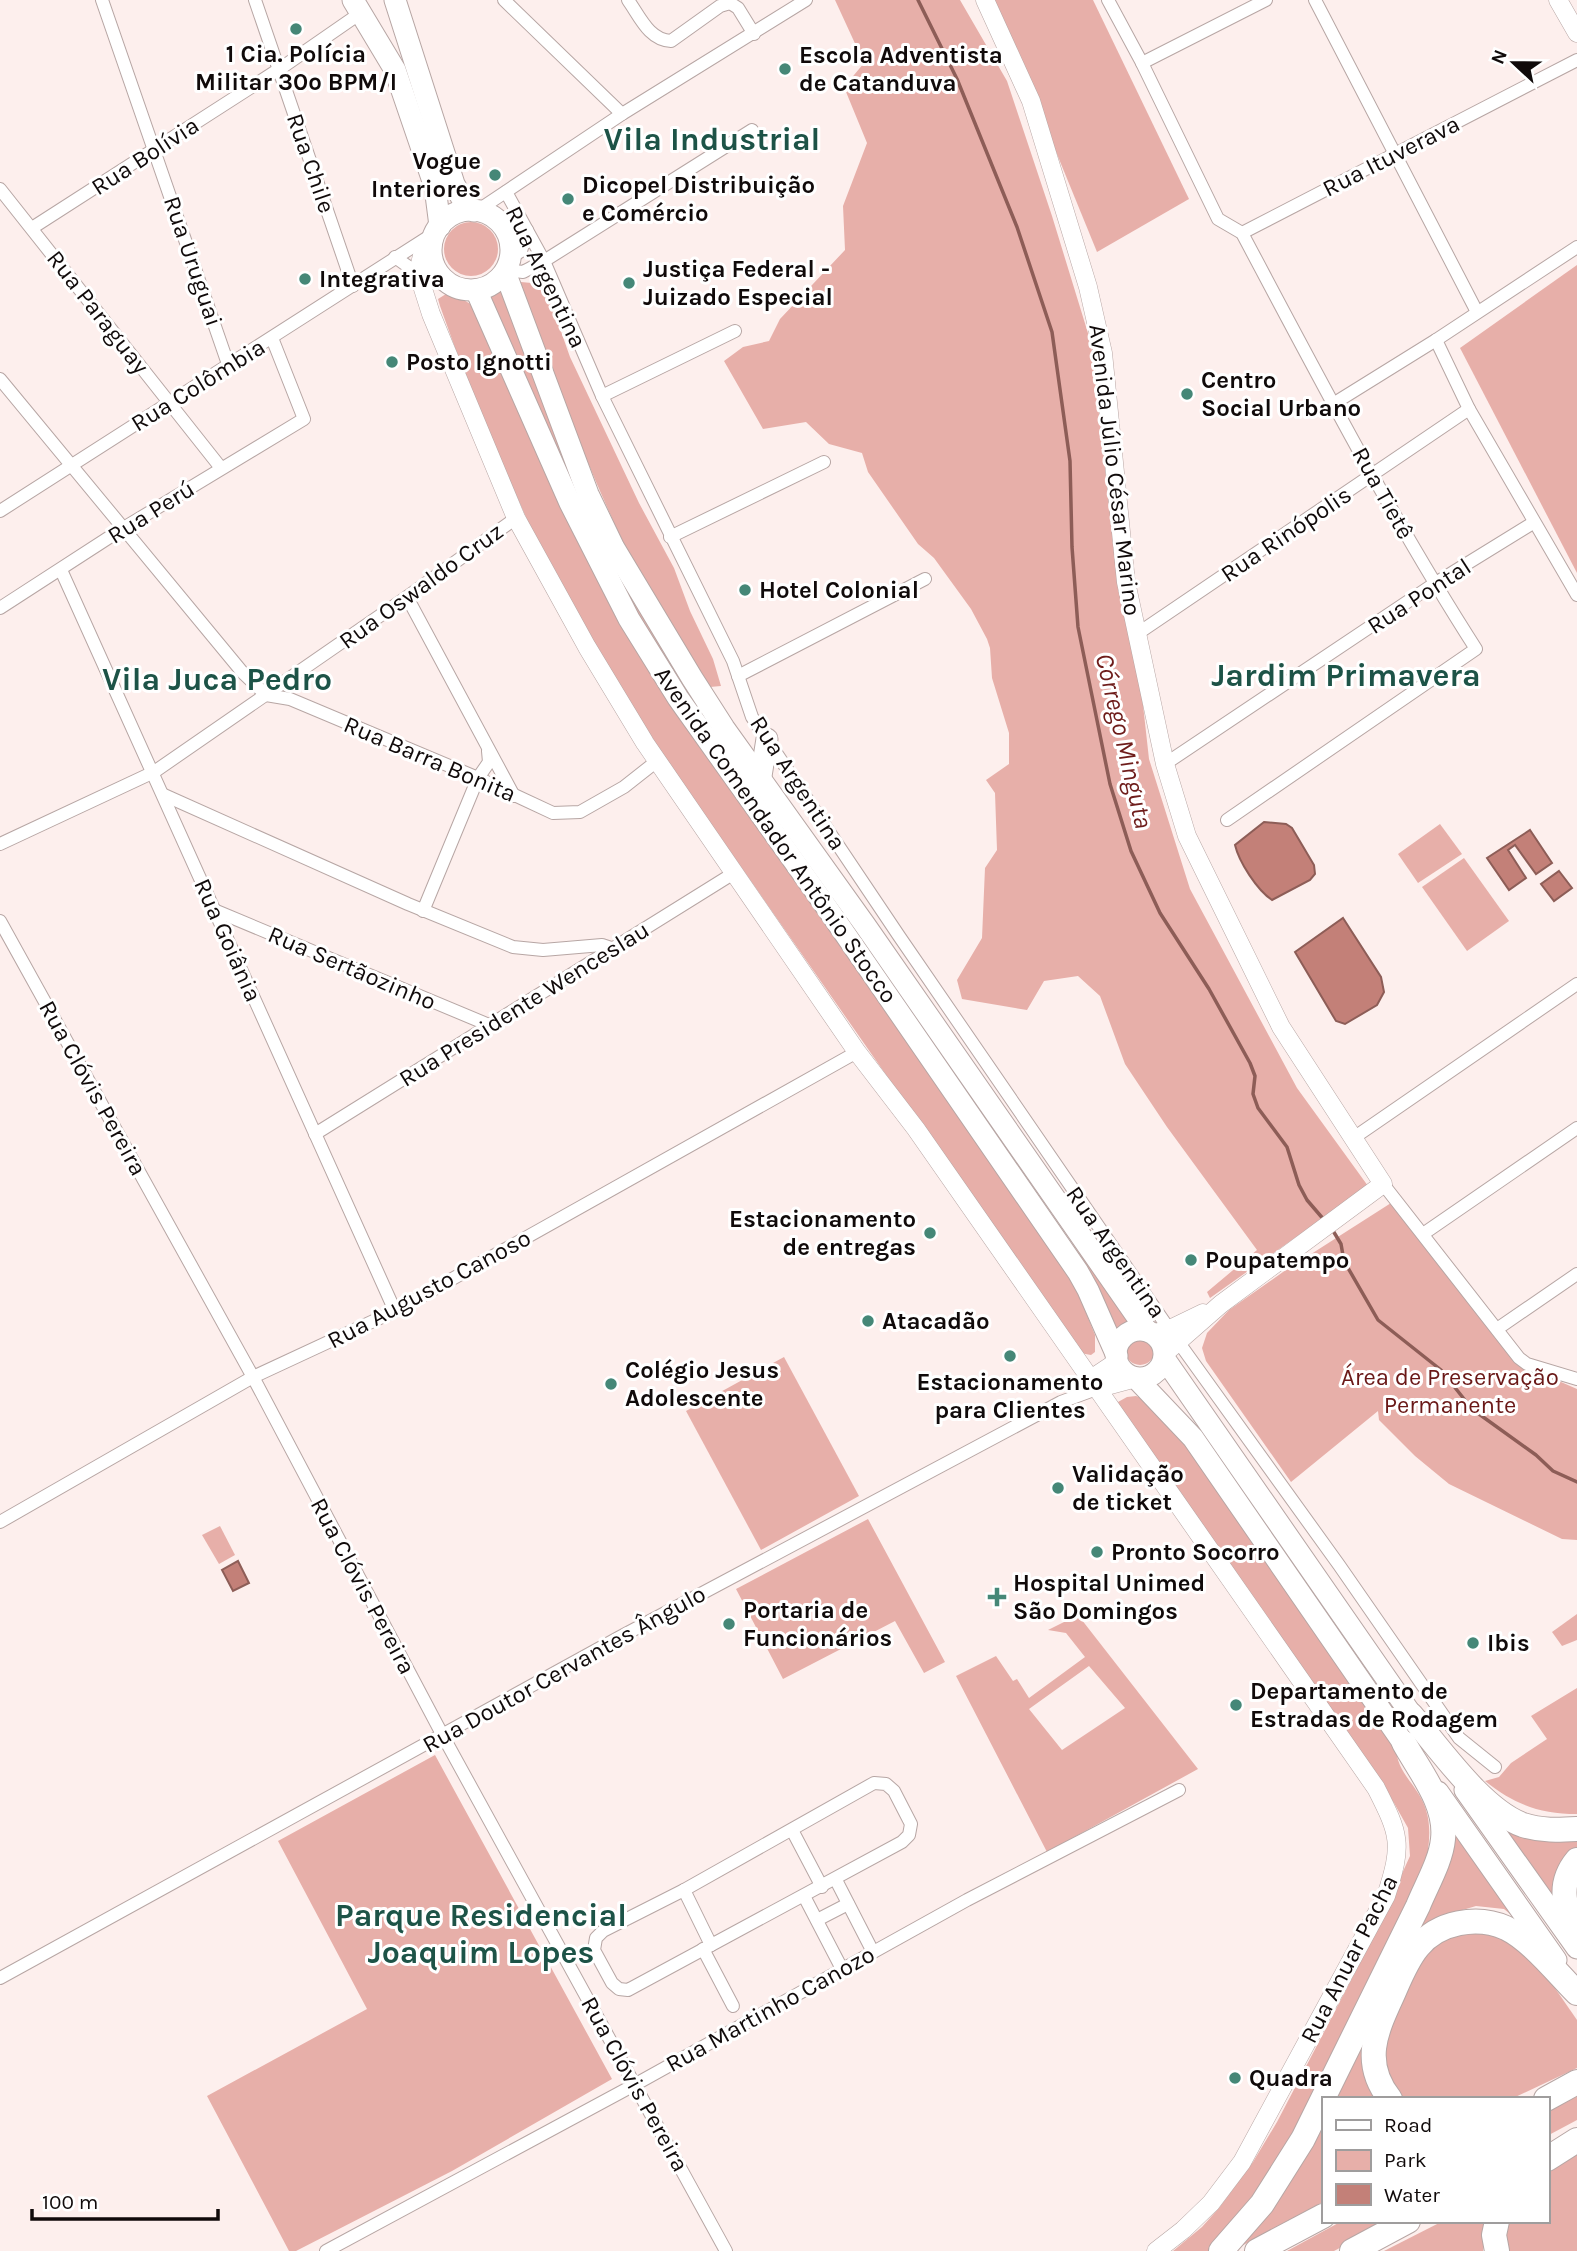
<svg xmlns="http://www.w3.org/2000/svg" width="1577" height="2251" font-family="Karla,sans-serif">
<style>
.green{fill:#e7afa9;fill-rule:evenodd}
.water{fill:#c38078;stroke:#8d5d57;stroke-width:2}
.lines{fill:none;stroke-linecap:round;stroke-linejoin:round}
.stream{stroke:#8d5d57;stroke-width:3.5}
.street-casing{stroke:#b7a6a4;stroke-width:14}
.secondary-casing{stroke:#b7a6a4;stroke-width:19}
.primary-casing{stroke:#b7a6a4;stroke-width:23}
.highway-casing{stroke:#b7a6a4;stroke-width:26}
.street{stroke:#fff;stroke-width:12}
.secondary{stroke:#fff;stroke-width:18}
.primary{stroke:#fff;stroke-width:21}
.highway{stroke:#fff;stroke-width:24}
.poi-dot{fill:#458777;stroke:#fff;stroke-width:2.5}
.labels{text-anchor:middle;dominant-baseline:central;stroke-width:6;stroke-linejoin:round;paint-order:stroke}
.poi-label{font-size:24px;font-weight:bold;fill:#100a0a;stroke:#fff;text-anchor:start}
.street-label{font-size:24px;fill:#100a0a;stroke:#fff}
.park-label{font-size:24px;fill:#6a1817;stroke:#fff}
.water-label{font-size:26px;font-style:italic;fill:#6e1c1a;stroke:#fff}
.district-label{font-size:32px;font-weight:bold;fill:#1d5347;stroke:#fff}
</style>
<rect width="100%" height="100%" fill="#fdefed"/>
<g class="green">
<polygon points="835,0 960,0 1007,81 1052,216 1091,343 1109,504 1133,615 1149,759 1190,889 1297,1088 1368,1186 1210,1298 1207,1292 1257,1250 1167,1127 1125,1064 1100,996 1078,976 1044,981 1027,1010 962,999 957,980 982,938 985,868 997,850 995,793 986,780 1009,764 1009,733 992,678 990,648 987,639 971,609 934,558 918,544 868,472 862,453 829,444 806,422 763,429 724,361 743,347 769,341 780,319 845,250 843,206 867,143 844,87 864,63"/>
<polygon points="994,0 1093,0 1189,199 1097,252"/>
<circle cx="471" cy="249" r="27"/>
<polygon points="1577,265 1577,573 1460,348"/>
<path d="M521 282 542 284 545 286 570 357 639 503 674 568 690 611 713 659 721 686 710 687C678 639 647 592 622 540 583 457 552 371 519 286Z"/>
<polygon points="507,288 615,563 1136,1325 1117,1336 1093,1276 1063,1228 677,682 613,570 487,296"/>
<polygon points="446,294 454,294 472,305 521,412 733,790 1072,1278 1095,1335 1095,1352 1091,1355 1080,1353 656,745 596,650 529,524 471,392 440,306 438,299"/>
<polygon points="1440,824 1462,854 1418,883 1398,854"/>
<polygon points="1464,858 1509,921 1467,951 1422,887"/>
<polygon points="1391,1203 1520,1364 1577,1389 1577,1540 1562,1539 1449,1484 1415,1456 1379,1420 1378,1411 1291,1482 1206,1361 1202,1348 1207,1333 1229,1310 1283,1272"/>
<circle cx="1140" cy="1350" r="15"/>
<polygon points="784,1357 859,1496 761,1550 686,1411"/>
<path d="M1136 1396 1141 1398 1186 1441 1396 1743C1395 1771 1412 1779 1423 1802 1433 1824 1429 1846 1425 1868L1271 2180 1214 2251H1173L1202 2227 1219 2208 1253 2162 1277 2122 1371 1942 1410 1856 1408 1828 1394 1803 1120 1412 1118 1402 1127 1397Z"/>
<polygon points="868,1519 945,1662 924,1673 895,1621 783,1679 736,1589"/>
<polygon points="220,1526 235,1555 219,1564 202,1535"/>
<polygon points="1577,1614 1577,1640 1562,1646 1552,1632"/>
<path d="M1078 1615 1198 1769 1047 1852 956 1676 996 1656 1013 1681 1017 1679 1029 1698 1085 1657 1066 1633 1048 1630ZM1089 1666 1125 1708 1062 1750 1029 1709Z"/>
<path d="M1577 1688V1814C1539 1814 1514 1804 1485 1781L1499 1777 1511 1763 1547 1739 1531 1716Z"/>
<polygon points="435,1755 612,2079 452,2171 296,2251 289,2251 207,2096 367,2009 278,1841"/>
<polygon points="1490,1815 1577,1834 1577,1850 1556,1906"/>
<polygon points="1453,1820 1526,1927 1504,1909 1476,1906 1449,1914 1367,2041 1383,2099 1330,2099"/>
<polygon points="1491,1928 1539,1965 1577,2020 1577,2068 1511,2099 1400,2099 1378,2060 1384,2027 1432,1940"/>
<polygon points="1577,2095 1577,2120 1547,2136 1547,2111"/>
<polygon points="1323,2113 1323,2202 1234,2250"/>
<polygon points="1577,2154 1577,2251 1500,2251 1500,2221 1547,2221 1547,2171"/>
<polygon points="1342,2221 1390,2221 1334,2251 1287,2251"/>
<polygon points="1443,2221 1487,2221 1483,2251 1384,2251"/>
</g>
<g class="water">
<path d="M1264 822 1286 824 1292 828 1314 865 1315 874 1310 880 1272 900C1257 890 1239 862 1235 845Z"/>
<polygon points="1530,830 1552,863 1536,874 1515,845 1508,850 1526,878 1509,890 1487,858"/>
<polygon points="1559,871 1572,888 1554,901 1541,884"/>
<polygon points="1343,918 1381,977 1384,992 1377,1005 1345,1024 1336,1021 1295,952"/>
<polygon points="238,1561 249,1583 233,1591 222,1570"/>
</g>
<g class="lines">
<g class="stream">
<polyline points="918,0 957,79 1017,227 1052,332 1070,461 1072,547 1078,627 1110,784 1131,851 1160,913 1209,989 1250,1063 1255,1076 1253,1094 1258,1108 1287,1147 1299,1185 1307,1200 1325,1221"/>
<polyline points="1332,1229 1341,1244 1344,1261 1378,1320 1441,1370 1472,1409 1536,1455 1553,1471 1577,1482"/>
</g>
<g class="street-casing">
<g id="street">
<polyline points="102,0 228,364"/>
<polyline points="255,0 353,286"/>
<polyline points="504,0 622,114"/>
<path d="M628 0C640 17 649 40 671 41L720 6 730 3 738 8 754 34"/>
<path d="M1108 0 1142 63 1218 219 1242 233C1317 374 1390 515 1476 649L1227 820"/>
<polyline points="1315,0 1477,312"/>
<polyline points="1142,63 1266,0"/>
<polyline points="0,189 221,468"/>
<polyline points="506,192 544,261 602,396 733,661 752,717 899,936 1169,1329 1339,1565 1459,1738 1495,1767"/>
<polyline points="477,211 622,114 806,0"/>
<polyline points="32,228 284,66 362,12"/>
<polyline points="1242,233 1577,60"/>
<path d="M395 257C410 268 425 280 445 280"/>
<polyline points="510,258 521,251 527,230"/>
<polyline points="506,270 523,272 544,261 752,130"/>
<polyline points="1436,340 1469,409 1577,595"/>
<polyline points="0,379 243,673 266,695 290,699 478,778 553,813 580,812 624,787 657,761"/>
<polyline points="602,396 735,331"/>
<polyline points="1333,404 1436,340 1577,247"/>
<polyline points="0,511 433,234"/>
<polyline points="670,537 824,462"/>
<polyline points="61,570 395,1311"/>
<polyline points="407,597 514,796"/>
<polyline points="0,608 122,529 304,419 272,338"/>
<polyline points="1137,634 1469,409"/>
<polyline points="738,676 925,579"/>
<polyline points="1165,764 1434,584 1533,523"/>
<polyline points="164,795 408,904 513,947 543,950 602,945 614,949"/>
<polyline points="0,844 154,772 407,597 516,518"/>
<polyline points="214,910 489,1025"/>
<polyline points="423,911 478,778 489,762 488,751"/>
<polyline points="0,921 253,1377 443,1736 726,2251"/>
<polyline points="315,1134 734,873"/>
<polyline points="1352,1139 1577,984"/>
<polyline points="1383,1184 1519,1358 1527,1364 1577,1379"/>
<polyline points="1423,1234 1577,1128"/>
<polyline points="1497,1329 1577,1274"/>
<polyline points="0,1522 253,1377 395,1311 857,1052"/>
<polygon points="874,1783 886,1784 894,1791 911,1824 909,1835 902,1842 628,1990 619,1989 612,1983 594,1950 596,1938 603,1931 684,1890"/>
<polyline points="792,1830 822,1887"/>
<polyline points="836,1880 873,1952"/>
<polyline points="684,1890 711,1945"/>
<polyline points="804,1896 842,1969"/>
<polyline points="817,1920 848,1904"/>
<polyline points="703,1949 733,2006"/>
<polyline points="0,1978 620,1637 1061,1402 1099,1388"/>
<polyline points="326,2251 636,2084 967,1900 1179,1790"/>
</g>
</g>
<g class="secondary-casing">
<g id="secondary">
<polyline points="985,0 1031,101 1088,287 1103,353 1126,582 1165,764 1187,836 1281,1027 1383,1184 1221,1304 1164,1354"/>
<polyline points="1558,0 1577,33"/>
<path d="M434 238 423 251 418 273 431 314 516 518 587 647 645 743 857 1052 916 1129 1376 1788C1400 1835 1403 1844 1386 1896L1242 2162 1211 2203 1183 2230 1156 2251"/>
<polyline points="1153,1334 1174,1327 1203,1313"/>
<polyline points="1091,1379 1118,1361"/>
<polyline points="1099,1388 1136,1378"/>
</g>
</g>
<g class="primary-casing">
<g id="primary">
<polyline points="353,0 395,70 435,187 440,226"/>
<polyline points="395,0 454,184 466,206 474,211"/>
<circle cx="471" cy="250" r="40"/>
<polyline points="505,272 588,494 614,548 692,678 724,728 865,925 1147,1331"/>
<polyline points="476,290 570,503 629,619 678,698 823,902 1078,1272 1088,1290 1117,1356"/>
<polyline points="761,776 767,739"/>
<circle cx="1140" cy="1354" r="24"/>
<polyline points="1164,1358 1420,1727"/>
<polyline points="1136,1378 1193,1438 1413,1757"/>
<polyline points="1465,1790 1577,1948"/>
<polyline points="1438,1792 1556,1960"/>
</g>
</g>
<g class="highway-casing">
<g id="highway">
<path d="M1411 1715C1440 1749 1482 1810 1523 1825 1541 1831 1559 1830 1577 1829"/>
<path d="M1577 1860C1557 1884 1564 1907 1577 1933"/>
<path d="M1390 2099C1361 2062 1376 2031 1393 1994 1400 1978 1407 1960 1418 1947 1438 1922 1477 1915 1506 1928 1531 1940 1557 1973 1577 1993"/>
<polyline points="1546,2099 1577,2082"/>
<polyline points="1547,2159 1577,2140"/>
<path d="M1221 2251 1262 2204 1303 2139 1418 1906C1426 1886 1441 1861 1443 1839 1447 1804 1420 1772 1404 1743"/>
<polyline points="1257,2251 1323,2216"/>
<polyline points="1352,2251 1408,2221"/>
<polyline points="1497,2251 1494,2235 1497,2221"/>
</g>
</g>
<use href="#street" class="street"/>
<use href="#secondary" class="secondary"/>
<use href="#primary" class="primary"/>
<use href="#highway" class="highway"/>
</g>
<g class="poi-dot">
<circle cx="296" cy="29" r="7"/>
<circle cx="785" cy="69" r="7"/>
<circle cx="495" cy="175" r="7"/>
<circle cx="568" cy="199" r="7"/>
<circle cx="305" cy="279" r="7"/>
<circle cx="629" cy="283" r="7"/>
<circle cx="392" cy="362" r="7"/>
<circle cx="1187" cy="394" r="7"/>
<circle cx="745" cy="590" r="7"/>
<circle cx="930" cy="1233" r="7"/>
<circle cx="1191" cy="1260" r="7"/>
<circle cx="868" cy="1321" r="7"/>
<circle cx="1010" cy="1356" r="7"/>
<circle cx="611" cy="1384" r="7"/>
<circle cx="1058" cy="1488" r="7"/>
<circle cx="1097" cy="1552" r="7"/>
<path d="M993.5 1586.5h7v7h7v7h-7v7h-7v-7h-7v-7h7z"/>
<circle cx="729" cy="1624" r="7"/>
<circle cx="1473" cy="1643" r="7"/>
<circle cx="1236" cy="1705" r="7"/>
<circle cx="1235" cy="2078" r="7"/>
</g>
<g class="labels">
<g class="poi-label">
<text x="296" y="54" text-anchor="middle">1 Cia. Polícia<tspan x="296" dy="28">Militar 30º BPM/I</tspan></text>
<text x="799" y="55">Escola Adventista<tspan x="799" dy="28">de Catanduva</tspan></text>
<text x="481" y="161" text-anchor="end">Vogue<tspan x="481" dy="28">Interiores</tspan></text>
<text x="582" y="185">Dicopel Distribuição<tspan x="582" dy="28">e Comércio</tspan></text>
<text x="643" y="269">Justiça Federal -<tspan x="643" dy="28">Juizado Especial</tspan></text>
<text x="319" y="279">Integrativa</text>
<text x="406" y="362">Posto Ignotti</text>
<text x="1201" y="380">Centro<tspan x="1201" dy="28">Social Urbano</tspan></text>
<text x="759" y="590">Hotel Colonial</text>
<text x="916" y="1219" text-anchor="end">Estacionamento<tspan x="916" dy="28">de entregas</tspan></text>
<text x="1205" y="1260">Poupatempo</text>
<text x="882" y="1321">Atacadão</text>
<text x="625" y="1370">Colégio Jesus<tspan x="625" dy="28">Adolescente</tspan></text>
<text x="1010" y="1382" text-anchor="middle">Estacionamento<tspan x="1010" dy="28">para Clientes</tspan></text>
<text x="1072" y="1474">Validação<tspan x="1072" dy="28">de ticket</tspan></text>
<text x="1111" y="1552">Pronto Socorro</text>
<text x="1013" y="1583">Hospital Unimed<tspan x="1013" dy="28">São Domingos</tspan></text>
<text x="743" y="1610">Portaria de<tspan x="743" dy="28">Funcionários</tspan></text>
<text x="1487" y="1643">Ibis</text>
<text x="1250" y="1691">Departamento de<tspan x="1250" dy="28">Estradas de Rodagem</tspan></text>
<text x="1249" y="2078">Quadra</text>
</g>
<g class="street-label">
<text transform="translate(145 156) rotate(-33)">Rua Bolívia</text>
<text transform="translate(1391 156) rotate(-27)">Rua Ituverava</text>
<text transform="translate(311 163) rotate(71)">Rua Chile</text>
<text transform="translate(193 261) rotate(71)">Rua Uruguai</text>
<text transform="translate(546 277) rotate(64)">Rua Argentina</text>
<text transform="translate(98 312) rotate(52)">Rua Paraguay</text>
<text transform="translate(198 385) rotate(-32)">Rua Colômbia</text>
<text transform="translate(1115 470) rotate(83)">Avenida Júlio César Marino</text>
<text transform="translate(1383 493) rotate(61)">Rua Tietê</text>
<text transform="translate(151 512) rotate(-32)">Rua Perú</text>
<text transform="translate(1286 534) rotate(-34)">Rua Rinópolis</text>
<text transform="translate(421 586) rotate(-36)">Rua Oswaldo Cruz</text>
<text transform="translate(1419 596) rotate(-33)">Rua Pontal</text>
<text transform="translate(430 759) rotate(23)">Rua Barra Bonita</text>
<text transform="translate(798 783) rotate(57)">Rua Argentina</text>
<text transform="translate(776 835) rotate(55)">Avenida Comendador Antônio Stocco</text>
<text transform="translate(228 940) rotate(66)">Rua Goiânia</text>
<text transform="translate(352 968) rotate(23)">Rua Sertãozinho</text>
<text transform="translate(524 1004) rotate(-32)">Rua Presidente Wenceslau</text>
<text transform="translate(93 1088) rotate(61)">Rua Clóvis Pereira</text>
<text transform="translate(1116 1252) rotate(55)">Rua Argentina</text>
<text transform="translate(429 1289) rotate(-28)">Rua Augusto Canoso</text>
<text transform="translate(363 1586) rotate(62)">Rua Clóvis Pereira</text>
<text transform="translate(564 1669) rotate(-29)">Rua Doutor Cervantes Ângulo</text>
<text transform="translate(1349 1959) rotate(-63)">Rua Anuar Pacha</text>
<text transform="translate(770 2009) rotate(-29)">Rua Martinho Canozo</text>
<text transform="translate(635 2084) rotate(61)">Rua Clóvis Pereira</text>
</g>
<g class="park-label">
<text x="1450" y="1377">Área de Preservação<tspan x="1450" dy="28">Permanente</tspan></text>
</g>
<g class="water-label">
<text transform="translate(1124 741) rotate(77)">Córrego Minguta</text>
</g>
<g class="district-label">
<text x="712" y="139">Vila Industrial</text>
<text x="1346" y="675">Jardim Primavera</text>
<text x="217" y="679">Vila Juca Pedro</text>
<text x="481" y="1915">Parque Residencial<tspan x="481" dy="37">Joaquim Lopes</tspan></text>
</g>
</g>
<rect x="1322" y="2097" width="228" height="126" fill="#ffffff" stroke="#9f9d9d" stroke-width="2"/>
<rect x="1336" y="2120" width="35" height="10" fill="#ffffff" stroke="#9f9d9d" stroke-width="2"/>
<text x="1384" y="2132" font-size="21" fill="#100a0a">Road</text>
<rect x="1336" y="2150" width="35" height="21" fill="#e7afa9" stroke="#9f9d9d" stroke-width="2"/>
<text x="1384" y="2167" font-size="21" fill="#100a0a">Park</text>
<rect x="1336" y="2184" width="35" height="21" fill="#c38078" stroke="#9f9d9d" stroke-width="2"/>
<text x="1384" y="2202" font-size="21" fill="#100a0a">Water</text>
<g transform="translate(1514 63) rotate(292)" stroke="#ffffff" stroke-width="5" paint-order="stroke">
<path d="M0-5L12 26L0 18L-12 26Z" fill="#100a0a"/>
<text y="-10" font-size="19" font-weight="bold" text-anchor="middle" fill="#100a0a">N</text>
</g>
<path d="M32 2209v10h186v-10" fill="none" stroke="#100a0a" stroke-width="3.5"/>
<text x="42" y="2209" font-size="21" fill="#100a0a" stroke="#ffffff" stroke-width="5" paint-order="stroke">100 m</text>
</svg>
